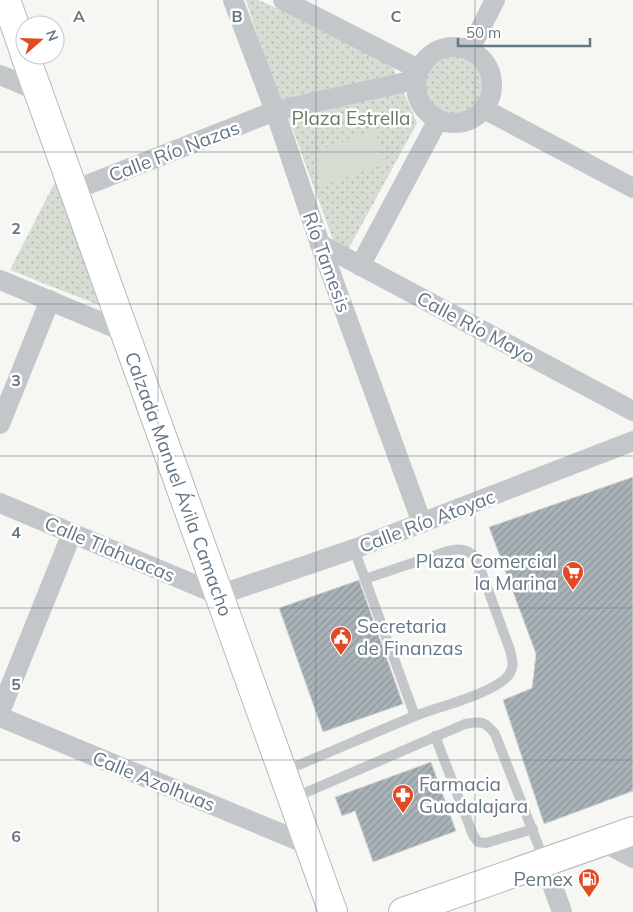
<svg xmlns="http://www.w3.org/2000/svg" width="633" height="912" font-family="Mulish,sans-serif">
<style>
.grass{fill:url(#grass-dots)}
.pitch{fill:#d7ddd3}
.building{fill:url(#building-hatch);stroke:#d7d7d5}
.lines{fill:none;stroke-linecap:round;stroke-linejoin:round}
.primary-casing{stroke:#b4b9bc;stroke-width:30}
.lane{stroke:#c3c7ca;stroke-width:10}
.street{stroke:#c3c7ca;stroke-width:20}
.primary{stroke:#fff;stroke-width:28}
.grid{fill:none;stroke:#657783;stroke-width:1;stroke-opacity:0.55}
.labels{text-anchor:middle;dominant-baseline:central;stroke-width:5;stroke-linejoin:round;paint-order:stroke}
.park-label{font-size:19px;fill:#697a64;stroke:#fff}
.street-label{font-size:19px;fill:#657783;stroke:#fff}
.poi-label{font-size:19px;fill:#657783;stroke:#fff;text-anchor:end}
.grid-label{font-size:16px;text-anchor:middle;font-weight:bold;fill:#657783;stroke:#fff;stroke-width:5;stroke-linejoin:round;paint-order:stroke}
</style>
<defs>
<pattern id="grass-dots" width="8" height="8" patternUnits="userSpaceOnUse" patternTransform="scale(1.25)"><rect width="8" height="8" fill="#d7ddd3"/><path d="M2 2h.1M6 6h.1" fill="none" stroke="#b2b8b1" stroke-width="1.8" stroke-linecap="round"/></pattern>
<pattern id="building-hatch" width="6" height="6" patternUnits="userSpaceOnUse" patternTransform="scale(1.25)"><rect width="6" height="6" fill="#a9b2b7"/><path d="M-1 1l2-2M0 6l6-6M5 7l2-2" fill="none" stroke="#8d969a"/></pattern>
</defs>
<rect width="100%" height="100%" fill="#f6f6f2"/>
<g class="grass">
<polygon points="246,0 258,0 354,41 393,67 417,123 349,248 335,245 289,119 275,91"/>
<circle cx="454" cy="85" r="35"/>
<polygon points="56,180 101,306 10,270"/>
</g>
<polygon class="pitch" points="375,131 386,163 323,186 312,153"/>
<g class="building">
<polygon points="633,477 633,791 544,824 503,700 532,688 536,654 489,527"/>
<polygon points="359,580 403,704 323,732 279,608"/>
<polygon points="431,762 456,831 373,862 355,811 342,816 335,797"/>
</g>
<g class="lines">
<g class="primary-casing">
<g id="primary">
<polyline points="6,0 25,54"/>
<polyline points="25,55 333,912"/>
<polyline points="403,912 633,831"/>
</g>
</g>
<g class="lane">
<polyline points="354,549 415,716"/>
<polyline points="435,736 473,835 478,842 486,843 533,829"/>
<path d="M284 771C328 753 371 734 415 716 438 707 490 694 506 678 515 669 513 661 510 650L476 557C466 549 460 548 448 551L365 579"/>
<path d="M293 798 465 724C481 721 485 721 495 734L544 860"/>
</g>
<g class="street">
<polyline points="233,0 275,111 320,244 422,523"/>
<polyline points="283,0 418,69"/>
<circle cx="454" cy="85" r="38"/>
<polyline points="470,49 495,0"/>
<polyline points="0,75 38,91"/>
<polyline points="484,109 633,188"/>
<polyline points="74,190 275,111 415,80"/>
<polyline points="320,244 633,411"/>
<polyline points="360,266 438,120"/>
<polyline points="0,280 125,332"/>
<polyline points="0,424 50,300"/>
<polyline points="0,503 219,595 354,549 633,441"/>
<polyline points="0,712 72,533"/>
<polyline points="0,717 309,845"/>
<polyline points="603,842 633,858"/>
<polyline points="544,862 562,912"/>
</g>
<use href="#primary" class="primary"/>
</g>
<path class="grid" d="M158 0V912M316 0V912M475 0V912M0 152H633M0 304H633M0 456H633M0 608H633M0 760H633"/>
<defs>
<g id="supermarket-pin" transform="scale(1.125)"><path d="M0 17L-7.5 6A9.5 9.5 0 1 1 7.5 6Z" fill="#e24a26" stroke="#fff"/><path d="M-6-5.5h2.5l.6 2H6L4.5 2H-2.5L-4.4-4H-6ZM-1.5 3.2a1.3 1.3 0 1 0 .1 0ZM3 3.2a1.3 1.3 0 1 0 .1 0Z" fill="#fff"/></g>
<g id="civic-pin" transform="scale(1.125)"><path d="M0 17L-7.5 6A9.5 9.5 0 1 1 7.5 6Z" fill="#e24a26" stroke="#fff"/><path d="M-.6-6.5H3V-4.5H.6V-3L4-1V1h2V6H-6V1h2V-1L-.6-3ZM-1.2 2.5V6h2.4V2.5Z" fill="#fff"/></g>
<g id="pharmacy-pin" transform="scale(1.125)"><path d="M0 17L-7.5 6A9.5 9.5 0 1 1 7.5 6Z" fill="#e24a26" stroke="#fff"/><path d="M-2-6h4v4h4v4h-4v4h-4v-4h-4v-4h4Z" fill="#fff"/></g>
<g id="fuel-pin" transform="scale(1.125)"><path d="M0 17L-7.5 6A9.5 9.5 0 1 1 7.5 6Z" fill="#e24a26" stroke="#fff"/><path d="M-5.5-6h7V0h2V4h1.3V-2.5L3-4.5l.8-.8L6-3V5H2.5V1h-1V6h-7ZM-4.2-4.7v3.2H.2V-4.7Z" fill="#fff"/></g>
</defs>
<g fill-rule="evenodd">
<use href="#supermarket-pin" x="573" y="572"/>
<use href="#civic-pin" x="341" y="637"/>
<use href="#pharmacy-pin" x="403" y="795"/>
<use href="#fuel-pin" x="589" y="879"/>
</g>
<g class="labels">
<g class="park-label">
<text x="351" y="118">Plaza Estrella</text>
</g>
<g class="street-label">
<text transform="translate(174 151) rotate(-21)">Calle Río Nazas</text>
<text transform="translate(327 262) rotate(70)">Río Tamesis</text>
<text transform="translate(476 327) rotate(28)">Calle Río Mayo</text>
<text transform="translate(179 484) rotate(70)">Calzada Manuel Ávila Camacho</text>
<text transform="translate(427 521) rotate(-21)">Calle Río Atoyac</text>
<text transform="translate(110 549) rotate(23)">Calle Tlahuacas</text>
<text transform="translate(154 781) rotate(22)">Calle Azolhuas</text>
</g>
<g class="poi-label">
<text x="557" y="561">Plaza Comercial<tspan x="557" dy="22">la Marina</tspan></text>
<text x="357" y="626" text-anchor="start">Secretaria<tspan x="357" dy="22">de Finanzas</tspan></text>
<text x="419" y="784" text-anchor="start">Farmacia<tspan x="419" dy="22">Guadalajara</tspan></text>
<text x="573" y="879">Pemex</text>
</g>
</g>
<g class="grid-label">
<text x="79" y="22">A</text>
<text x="237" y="22">B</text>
<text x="396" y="22">C</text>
<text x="16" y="234">2</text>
<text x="16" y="386">3</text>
<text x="16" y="538">4</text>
<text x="16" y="690">5</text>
<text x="16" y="842">6</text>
</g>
<g transform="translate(40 40) rotate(70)"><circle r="24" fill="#ffffff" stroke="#c1c9cd"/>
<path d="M0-4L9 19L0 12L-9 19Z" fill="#e24a26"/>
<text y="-8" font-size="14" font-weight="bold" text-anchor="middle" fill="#657783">N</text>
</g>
<path d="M458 38v8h132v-8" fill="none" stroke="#657783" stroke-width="2.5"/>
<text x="466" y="38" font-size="15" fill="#657783" stroke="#ffffff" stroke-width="4" paint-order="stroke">50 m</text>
</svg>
